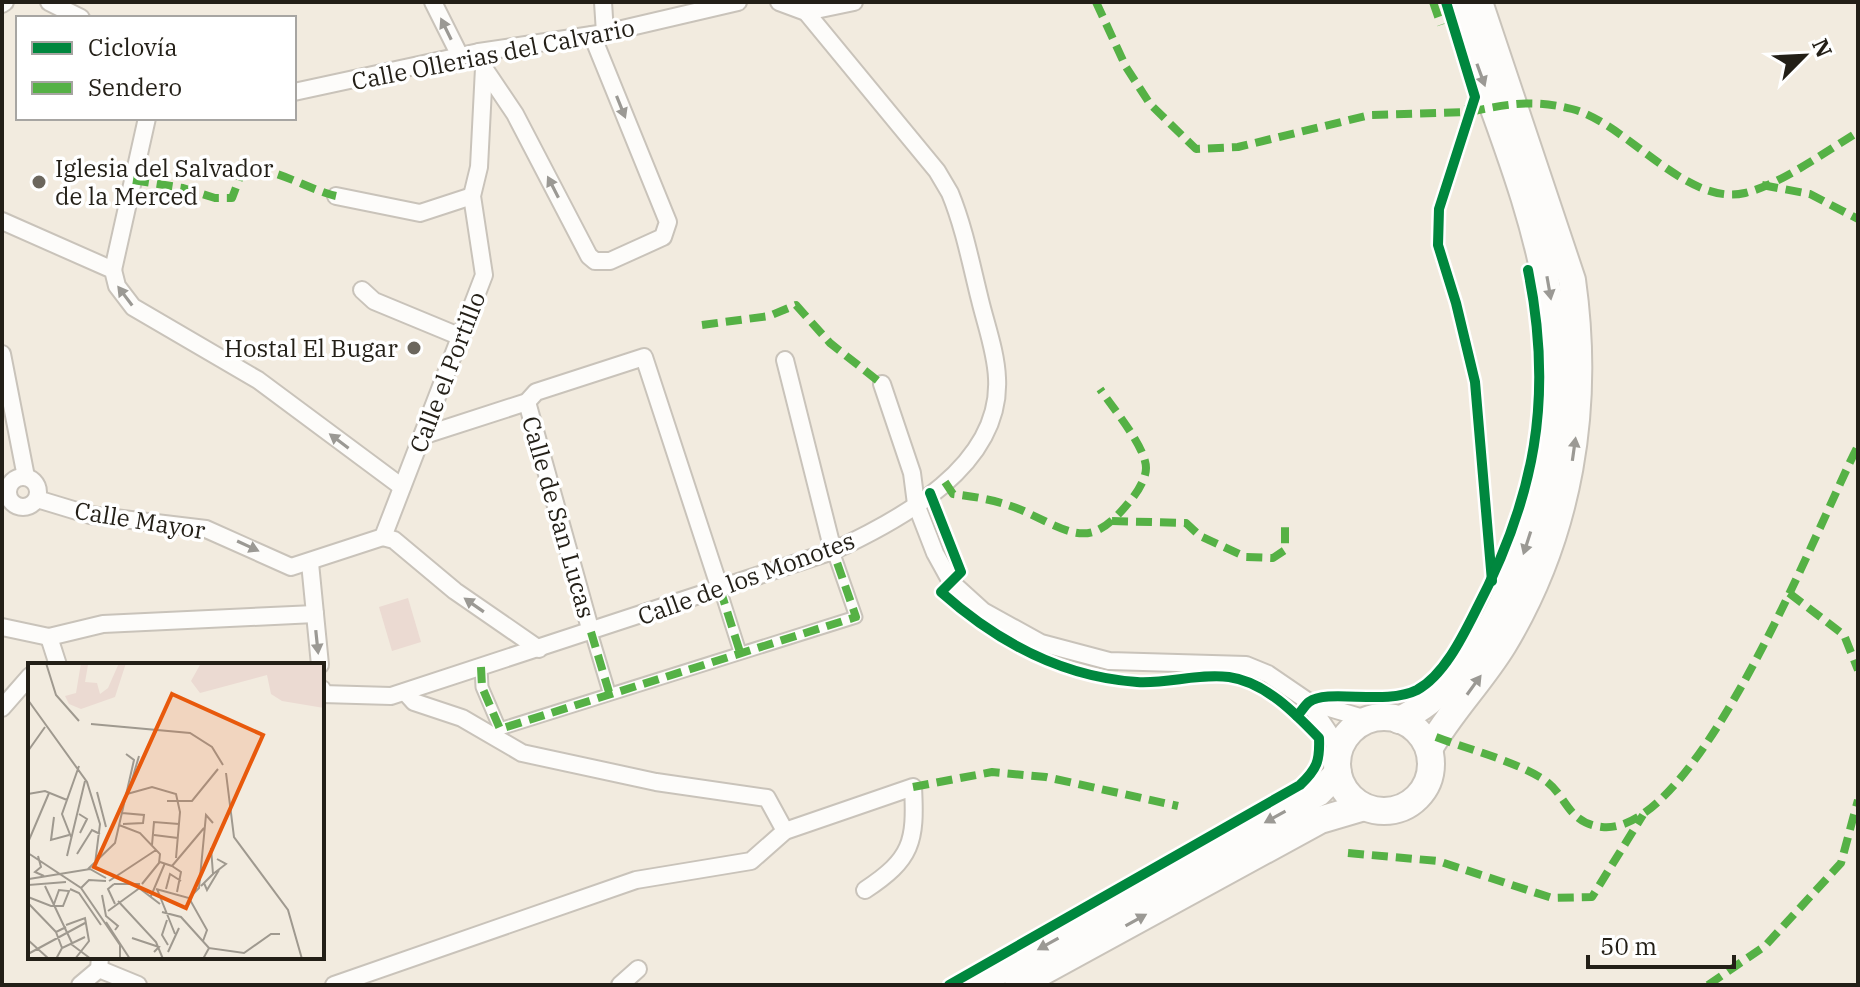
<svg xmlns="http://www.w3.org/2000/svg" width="1860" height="987" font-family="'IBM Plex Serif',serif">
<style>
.park{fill:#ebdad2}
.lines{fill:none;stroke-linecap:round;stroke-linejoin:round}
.pedestrian-casing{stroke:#c9c3ba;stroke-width:15}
.minor-casing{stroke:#c9c3ba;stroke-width:20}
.trunk-casing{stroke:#c9c3ba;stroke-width:30}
.pedestrian{stroke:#fdfcfa;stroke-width:11}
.minor{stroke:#fdfcfa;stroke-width:16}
.trunk{stroke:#fdfcfa;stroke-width:26}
.quiet{stroke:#55b145;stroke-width:8;stroke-dasharray:16 8;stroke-linecap:butt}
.cycleway-casing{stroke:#fff;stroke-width:15}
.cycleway{stroke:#00873e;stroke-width:10}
.oneway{fill:#9b9994}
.poi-dot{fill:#6b665d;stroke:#fff;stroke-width:3}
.labels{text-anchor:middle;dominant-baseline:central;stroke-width:7;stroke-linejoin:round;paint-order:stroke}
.street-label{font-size:24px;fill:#231f17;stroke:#fff}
.poi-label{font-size:24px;fill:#231f17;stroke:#fff;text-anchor:start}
.inset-road{fill:none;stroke:#9f998f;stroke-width:2}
.view{fill:#e8590c;fill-opacity:0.15;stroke:#e8590c;stroke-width:4}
.inset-edge{fill:none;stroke:#231f17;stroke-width:4}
</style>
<rect width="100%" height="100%" fill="#f2ebdf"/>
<polygon class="park" points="408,598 421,642 392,651 379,607"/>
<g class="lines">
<g class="pedestrian-casing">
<g id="pedestrian">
<polyline points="720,589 740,652"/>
<polyline points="591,632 609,692"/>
<polyline points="481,667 482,687 500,729 856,617 833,551"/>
</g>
</g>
<g class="minor-casing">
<g id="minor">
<polyline points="49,2 81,18"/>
<polyline points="433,2 460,56"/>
<polyline points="603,2 605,33"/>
<polyline points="2,4 5,2"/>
<polyline points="806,12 854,2"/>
<polyline points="484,68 515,114 589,256 595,261 610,261 663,237 668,222 592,35"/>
<polyline points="294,92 479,52 605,33 738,2"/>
<polyline points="336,196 420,213 472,196"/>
<polyline points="2,221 113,270 117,286 133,307 258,380 402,487"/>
<polyline points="113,270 147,118"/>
<polyline points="362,290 374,301 461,337"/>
<polyline points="2,354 26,477"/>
<polyline points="785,360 833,551"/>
<polyline points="882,384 912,473 916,504 935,553 951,582 983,611 1041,643 1109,661 1246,665 1268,674 1309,702 1370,720"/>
<polyline points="527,402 591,632"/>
<polyline points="425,435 527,402 536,392 644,357 720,589"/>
<circle cx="23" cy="492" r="15"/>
<polyline points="37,499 90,515 206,529 291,567 383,537 484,275 472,196 479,167 484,68 479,52"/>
<polyline points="383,537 394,540 455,591 539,649"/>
<polyline points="310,563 320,665"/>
<polyline points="2,627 49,637 103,624 315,614"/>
<polyline points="49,637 58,665"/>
<path d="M322 689V694L391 696 833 551C900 520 1002 466 997 378 996 352 986 325 980 300 971 264 964 227 950 193L937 171 806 12 779 2"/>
<polyline points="405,692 414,702 462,718 522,753 656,782 767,798 785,831"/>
<polyline points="1309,703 1332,737 1338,755"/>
<polyline points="2,708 30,676"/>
<polyline points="99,969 138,985"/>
<polyline points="80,985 99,969 100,957"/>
<path d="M334 985 636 880 751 861 785 831 913 787C916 842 912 859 865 890"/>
<polyline points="620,985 638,969"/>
</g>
</g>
<g class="trunk-casing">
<g id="trunk">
<circle cx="1384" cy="764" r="47"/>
<path d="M1399 720C1451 696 1484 644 1507 593 1610 369 1531 215 1455 2"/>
<path d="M1429 749C1450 712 1481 681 1503 645 1570 534 1590 407 1572 280L1479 2"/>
<polyline points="974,985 1318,793 1338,773"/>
<polyline points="1018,985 1320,820 1364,807"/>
</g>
</g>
<use href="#pedestrian" class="pedestrian"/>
<use href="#minor" class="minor"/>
<use href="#trunk" class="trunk"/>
<g class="quiet">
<polyline points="1096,2 1126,67 1150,104 1196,149 1238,147 1370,115 1469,112 1468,105"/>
<polyline points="1433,2 1441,25"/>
<path d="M1469 112C1508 104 1533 99 1572 109 1627 123 1686 207 1745 193 1781 184 1825 152 1858 132"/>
<path d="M133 180 183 188 215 198H232L243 169C268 164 309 190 336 196"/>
<polyline points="1762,185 1810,194 1858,219"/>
<polyline points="702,325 769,316 796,305 830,343 882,384"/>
<path d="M945 482 953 494C979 497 1006 502 1030 514 1077 536 1092 548 1130 501 1137 493 1146 479 1146 468 1146 447 1112 407 1100 389"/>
<polyline points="1112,521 1186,523 1200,536 1246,557 1273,558 1285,550 1285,523"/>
<polyline points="720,589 740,652"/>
<polyline points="1789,593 1844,635 1858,670"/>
<polyline points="591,632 609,692"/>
<polyline points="481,667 482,687 500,729 856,617 833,551"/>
<path d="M1436 737C1470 750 1512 760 1543 779 1567 794 1566 823 1602 827 1698 837 1820 519 1858 446"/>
<polyline points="913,787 992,772 1046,777 1178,806"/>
<polyline points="1348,853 1438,861 1552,898 1592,897 1643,815"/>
<polyline points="1708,985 1765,946 1841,863 1858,800"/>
</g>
<g class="cycleway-casing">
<g id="cycleway">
<polyline points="1446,2 1475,97 1439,209 1438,245 1456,303 1475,382 1492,581"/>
<path d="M930 493 961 572 941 592C996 641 1062 677 1137 682 1167 684 1199 673 1229 677 1265 682 1295 713 1319 738 1320 761 1317 769 1300 785L949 985"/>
<path d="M1297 716C1301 712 1305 705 1309 702 1328 688 1385 706 1417 690 1443 676 1462 638 1475 612 1535 498 1554 398 1528 270"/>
</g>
</g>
<use href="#cycleway" class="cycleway"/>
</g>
<defs><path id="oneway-solid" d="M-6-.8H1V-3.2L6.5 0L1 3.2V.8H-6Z" transform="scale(2)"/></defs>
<g class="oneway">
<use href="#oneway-solid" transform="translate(446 29) rotate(-116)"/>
<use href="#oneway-solid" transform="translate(1481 75) rotate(70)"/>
<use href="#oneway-solid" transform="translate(621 107) rotate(68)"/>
<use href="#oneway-solid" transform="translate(553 187) rotate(-117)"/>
<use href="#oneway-solid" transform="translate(1549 288) rotate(80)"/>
<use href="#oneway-solid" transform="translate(125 296) rotate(-127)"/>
<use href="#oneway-solid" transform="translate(339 441) rotate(-143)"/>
<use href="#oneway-solid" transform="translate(1574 449) rotate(-82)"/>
<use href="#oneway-solid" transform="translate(1527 543) rotate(108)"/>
<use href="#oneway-solid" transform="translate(248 546) rotate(25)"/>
<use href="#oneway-solid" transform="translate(474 605) rotate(-145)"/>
<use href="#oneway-solid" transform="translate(317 642) rotate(84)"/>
<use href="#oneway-solid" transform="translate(1474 685) rotate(-54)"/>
<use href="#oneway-solid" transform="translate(1275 817) rotate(151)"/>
<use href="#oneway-solid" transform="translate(1136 920) rotate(-29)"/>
<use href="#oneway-solid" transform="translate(1048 944) rotate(151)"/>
</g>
<g class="poi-dot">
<circle cx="39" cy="182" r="8"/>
<circle cx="414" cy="348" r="8"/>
</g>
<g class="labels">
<g class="street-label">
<text transform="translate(493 54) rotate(-11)">Calle Ollerias del Calvario</text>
<text transform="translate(447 372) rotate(-69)">Calle el Portillo</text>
<text transform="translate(559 517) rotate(74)">Calle de San Lucas</text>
<text transform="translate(140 520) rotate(9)">Calle Mayor</text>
<text transform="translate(746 578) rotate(-20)">Calle de los Monotes</text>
</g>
<g class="poi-label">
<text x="55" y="168">Iglesia del Salvador<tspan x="55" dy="28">de la Merced</tspan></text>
<text x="398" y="348" text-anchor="end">Hostal El Bugar</text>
</g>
</g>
<g transform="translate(28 663)">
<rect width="296" height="296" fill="#f2ebdf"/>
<path d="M53 0 60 2 57 19 69 20 72 31 80 25 91 0H98L87 34 53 46 41 41 37 33 48 30ZM173 0H296V45L254 38 243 31 239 12 172 30 163 18Z" fill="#ebdad2"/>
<path class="inset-road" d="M18 0 28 32 51 58M0 37 59 119 72 161 67 201M63 61 162 70 184 84 195 102M0 88 17 64M198 110 206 174 260 247 274 296M101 127 111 93M69 129 78 164M21 130 1 177V222L38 219M0 131 17 128 39 137M99 131 124 124 148 131 152 149 148 195M139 138H164L190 106M94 150 116 152 115 160 95 161M51 151 59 156 52 170M26 154 23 177 41 172M91 162 112 170 132 191 131 200 114 221M126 172 150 175M43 174 34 151 51 103M124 182 126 159 151 161M0 190 53 225 92 282V296M49 191 64 167 72 171M10 193 13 204 7 209 16 213M39 193 57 118M132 199 144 203 176 165M144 203 153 209 149 229M60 206 87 180 106 97 98 91M185 211 198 201 189 196M1 216 62 206 78 215M81 218 128 187M176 220 179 227 191 207M86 221H112M86 221 80 226 87 241M17 223 44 280M173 223 185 211 183 185M53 225 61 217 78 218M111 225 132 241M42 226 51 230 73 262M128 226 161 235 179 267 175 278M129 226 147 271M138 226 142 211 153 218M74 232 78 253 90 263 87 267M123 233 137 200M0 234 23 243H35L41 228 31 227 26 241M161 235 171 225 178 152 185 160M90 238 128 279 135 296M0 240 28 269M80 248 113 224M134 249 153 254 181 285M139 257 134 272 140 282M78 259 102 296M38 262 57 255 61 278 47 296M104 275 131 284 126 289M0 277 21 296M43 281 63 296M34 285 28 269 38 264M140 289 151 265M0 291 57 260M28 296 34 285 57 274M175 296 181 285 216 290 243 271H252"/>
<path class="view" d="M144 31 235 72 158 245 66 204Z"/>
<rect width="296" height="296" class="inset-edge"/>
</g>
<rect width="1860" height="987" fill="none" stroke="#231f17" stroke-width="8"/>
<rect x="16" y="16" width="280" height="104" fill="#ffffff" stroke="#a7a5a2" stroke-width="2"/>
<rect x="32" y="42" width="40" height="12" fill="#00873e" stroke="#a7a5a2" stroke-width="2"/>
<text x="88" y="56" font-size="24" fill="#231f17">Ciclovía</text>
<rect x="32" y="82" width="40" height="12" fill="#55b145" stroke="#a7a5a2" stroke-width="2"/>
<text x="88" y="96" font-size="24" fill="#231f17">Sendero</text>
<g transform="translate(1804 56) rotate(66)" stroke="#ffffff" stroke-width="6" paint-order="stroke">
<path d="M0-6L14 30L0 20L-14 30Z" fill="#231f17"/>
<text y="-12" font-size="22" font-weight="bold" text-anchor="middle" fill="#231f17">N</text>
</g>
<path d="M1588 955v12h146v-12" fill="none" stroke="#231f17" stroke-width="4"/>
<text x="1600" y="955" font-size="24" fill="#231f17" stroke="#ffffff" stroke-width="6" paint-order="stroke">50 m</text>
</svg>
